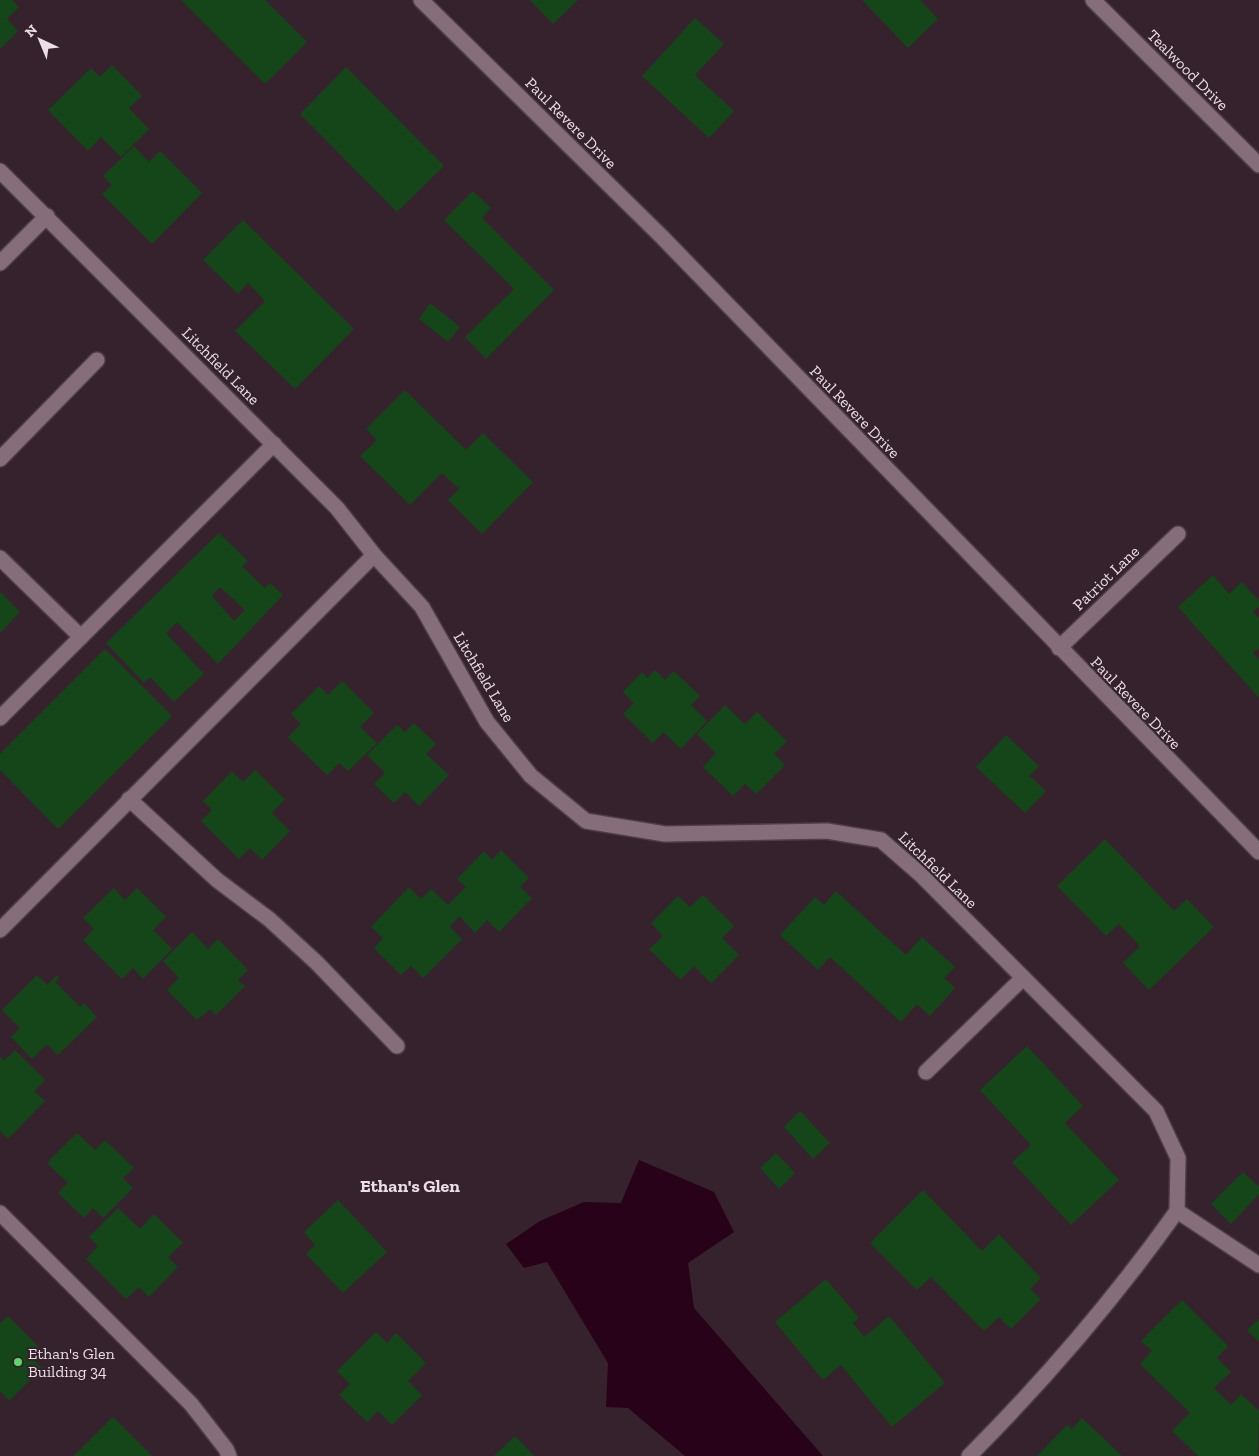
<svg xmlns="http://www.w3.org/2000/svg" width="1259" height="1456" font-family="'Zilla Slab',serif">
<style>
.water{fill:#270219}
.building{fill:#14461a;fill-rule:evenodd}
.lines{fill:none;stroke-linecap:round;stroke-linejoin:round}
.minor-casing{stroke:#4e3e46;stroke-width:18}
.minor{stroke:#856e79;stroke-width:15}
.poi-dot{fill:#60d56b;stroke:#35222c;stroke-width:2}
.labels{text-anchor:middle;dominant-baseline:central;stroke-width:4;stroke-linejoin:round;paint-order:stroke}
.street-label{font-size:16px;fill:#ebdee4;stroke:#35222c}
.poi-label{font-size:16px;fill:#ebdee4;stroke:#35222c;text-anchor:start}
.neighbourhood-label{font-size:18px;font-weight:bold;fill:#ebdee4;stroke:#35222c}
</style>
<rect width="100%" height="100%" fill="#35222c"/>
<polygon class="water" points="639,1160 714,1192 734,1232 688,1263 694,1308 823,1456 685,1456 628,1408 606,1407 608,1363 547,1262 524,1268 506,1244 540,1221 584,1202 621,1203"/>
<g class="building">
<polygon points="0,0 12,0 19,7 7,19 18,31 0,49"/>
<polygon points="181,0 265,0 307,42 265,84"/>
<polygon points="530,0 578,0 553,24"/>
<polygon points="862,0 920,0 938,19 908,48"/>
<polygon points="695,18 724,44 695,75 734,111 709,138 642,76"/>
<polygon points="112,65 142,96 129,108 149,129 121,157 101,137 88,151 48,110 91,68 100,77"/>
<polygon points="346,67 444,166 397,212 300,114"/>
<polygon points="134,146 149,162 160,151 202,193 152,244 102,194 112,185 103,176"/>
<polygon points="473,191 491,208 482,218 554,290 486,359 465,337 514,289 444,220"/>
<polygon points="243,220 354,329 295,389 235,331 265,301 248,283 238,294 203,260"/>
<polygon points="430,303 460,327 448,342 419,319"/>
<polygon points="405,390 466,450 483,433 533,482 482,534 448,500 459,489 442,473 410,505 360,456 377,440 366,429"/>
<path d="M219 533 248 561 242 566 265 588 270 583 283 595 218 664 177 622 166 633 204 674 174 702 150 677 144 683 106 643ZM220 587 245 610 234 621 212 596Z"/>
<polygon points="1213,575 1229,594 1242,582 1259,601 1259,606 1253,612 1259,618 1259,648 1253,653 1259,660 1259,698 1178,607"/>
<polygon points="0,592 20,612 0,633"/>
<polygon points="105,649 172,716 58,829 0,770 0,754"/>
<polygon points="655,670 665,680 674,671 700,696 691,705 707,721 681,749 663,732 653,743 623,714 634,703 623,692 642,672 647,678"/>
<polygon points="342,681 374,713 360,727 377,743 348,771 339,763 327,775 288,737 301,724 291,714 319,686 328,695"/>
<polygon points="725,705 745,724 757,712 787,741 774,754 785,765 756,794 745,784 733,796 703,767 716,753 697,734"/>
<polygon points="414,723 436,744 426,754 449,775 419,806 405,792 394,803 374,784 385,773 367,755 397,725 405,732"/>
<polygon points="1006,735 1039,766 1030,776 1046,791 1025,813 976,767"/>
<polygon points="255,770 285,799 272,813 290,831 262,860 250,848 239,859 201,821 212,810 203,801 232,771 243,782"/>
<polygon points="1105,839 1174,911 1187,899 1214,927 1149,990 1123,963 1140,946 1119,924 1106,936 1057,886"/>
<polygon points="501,850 529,878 520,887 532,898 499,932 487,920 475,933 459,916 450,927 462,939 423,978 411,966 401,975 374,948 383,938 371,927 409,887 421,899 431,889 448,905 466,887 457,879 484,851 492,860"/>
<polygon points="114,888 125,900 137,888 166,917 153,930 172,949 143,979 133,968 122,979 83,940 94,929 83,918"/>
<polygon points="836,891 906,955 922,937 955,967 944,978 955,988 930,1016 917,1004 901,1022 830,957 818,970 780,935 815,897 824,905"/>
<polygon points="703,895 734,926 722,938 739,955 711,983 694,966 681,980 649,949 663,936 651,923 678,896 690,907"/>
<polygon points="192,932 208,949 218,939 248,970 238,980 245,986 216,1015 210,1009 197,1020 167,990 179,978 163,961"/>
<polygon points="37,975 47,985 57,975 59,978 55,982 80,1007 84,1003 97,1017 58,1055 47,1044 32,1059 11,1037 20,1028 2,1010"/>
<polygon points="1027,1046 1083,1106 1065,1123 1119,1180 1071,1225 1012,1162 1031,1145 980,1090"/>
<polygon points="15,1050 45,1080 34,1091 45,1101 8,1139 0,1131 0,1056 4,1061"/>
<polygon points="800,1111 830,1143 813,1159 784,1127"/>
<polygon points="77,1133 95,1150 105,1140 134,1168 123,1178 133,1188 103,1218 93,1208 84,1218 58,1193 68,1183 47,1163"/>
<polygon points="776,1153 795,1173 779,1189 760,1168"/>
<polygon points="1243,1172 1259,1187 1259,1194 1231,1224 1211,1204"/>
<polygon points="923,1190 982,1251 999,1234 1041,1278 1030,1289 1041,1299 1011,1329 999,1317 984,1331 931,1277 917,1290 870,1243"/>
<polygon points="338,1200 387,1252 343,1293 306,1254 315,1245 304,1232"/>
<polygon points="118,1208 140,1229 154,1214 183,1243 168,1257 178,1267 149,1297 139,1287 126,1299 86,1259 98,1246 89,1237"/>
<polygon points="826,1279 859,1318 853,1323 864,1337 889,1316 945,1383 892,1427 841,1365 823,1380 775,1322"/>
<polygon points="1182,1300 1228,1346 1217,1358 1231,1372 1214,1388 1231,1405 1241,1394 1259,1411 1258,1456 1198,1456 1172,1431 1190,1413 1140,1364 1152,1351 1141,1341"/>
<polygon points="8,1316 39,1347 30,1356 42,1368 9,1401 0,1391 0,1323"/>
<polygon points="1259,1319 1259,1342 1247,1330"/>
<polygon points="376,1332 387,1343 396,1333 426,1363 408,1381 422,1395 392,1425 378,1411 367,1422 339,1395 350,1384 337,1371"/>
<polygon points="113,1417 152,1456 74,1456"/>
<polygon points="1082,1418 1122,1456 1037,1456 1067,1425 1072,1429"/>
<polygon points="515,1436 534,1456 494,1456"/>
</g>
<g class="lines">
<g class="minor-casing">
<g id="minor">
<polyline points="421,0 662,237 1259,852"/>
<polyline points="1093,0 1259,165"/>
<polyline points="0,171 337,508 374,555 422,607 487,722 531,776 586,821 665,834 827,831 881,840 920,874 1156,1111 1178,1158 1177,1211"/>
<polyline points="0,263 47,216"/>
<polyline points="0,459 97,360"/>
<polyline points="0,558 81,637"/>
<polyline points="1059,648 1178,534"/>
<polyline points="0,718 274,444"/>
<polyline points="129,799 217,880 269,919 317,963 397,1046"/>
<polyline points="0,930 374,555"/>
<polyline points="926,1072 1023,978"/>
<polyline points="1177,1211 1259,1265"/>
<polyline points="0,1213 191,1404 226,1449 229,1456"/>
<path d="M969 1456C1044 1381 1115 1298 1177 1211"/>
</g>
</g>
<use href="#minor" class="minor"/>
</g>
<circle class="poi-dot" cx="18" cy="1362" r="5"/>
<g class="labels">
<g class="street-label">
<text transform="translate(1188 70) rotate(45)">Tealwood Drive</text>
<text transform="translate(571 123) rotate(45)">Paul Revere Drive</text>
<text transform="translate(221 366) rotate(45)">Litchfield Lane</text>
<text transform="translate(855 412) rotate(46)">Paul Revere Drive</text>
<text transform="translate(1106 578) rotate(-44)">Patriot Lane</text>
<text transform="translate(484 677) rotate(59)">Litchfield Lane</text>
<text transform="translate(1136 703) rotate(46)">Paul Revere Drive</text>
<text transform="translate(938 870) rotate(44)">Litchfield Lane</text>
</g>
<g class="poi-label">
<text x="28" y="1353">Ethan's Glen<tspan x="28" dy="18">Building 34</tspan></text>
</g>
<g class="neighbourhood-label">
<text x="410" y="1186">Ethan's Glen</text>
</g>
</g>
<g transform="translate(40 40) rotate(316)" stroke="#35222c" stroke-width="4" paint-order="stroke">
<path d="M0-4L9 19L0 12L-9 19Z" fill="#ebdee4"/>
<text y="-8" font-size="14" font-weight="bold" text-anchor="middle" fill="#ebdee4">N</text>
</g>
</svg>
